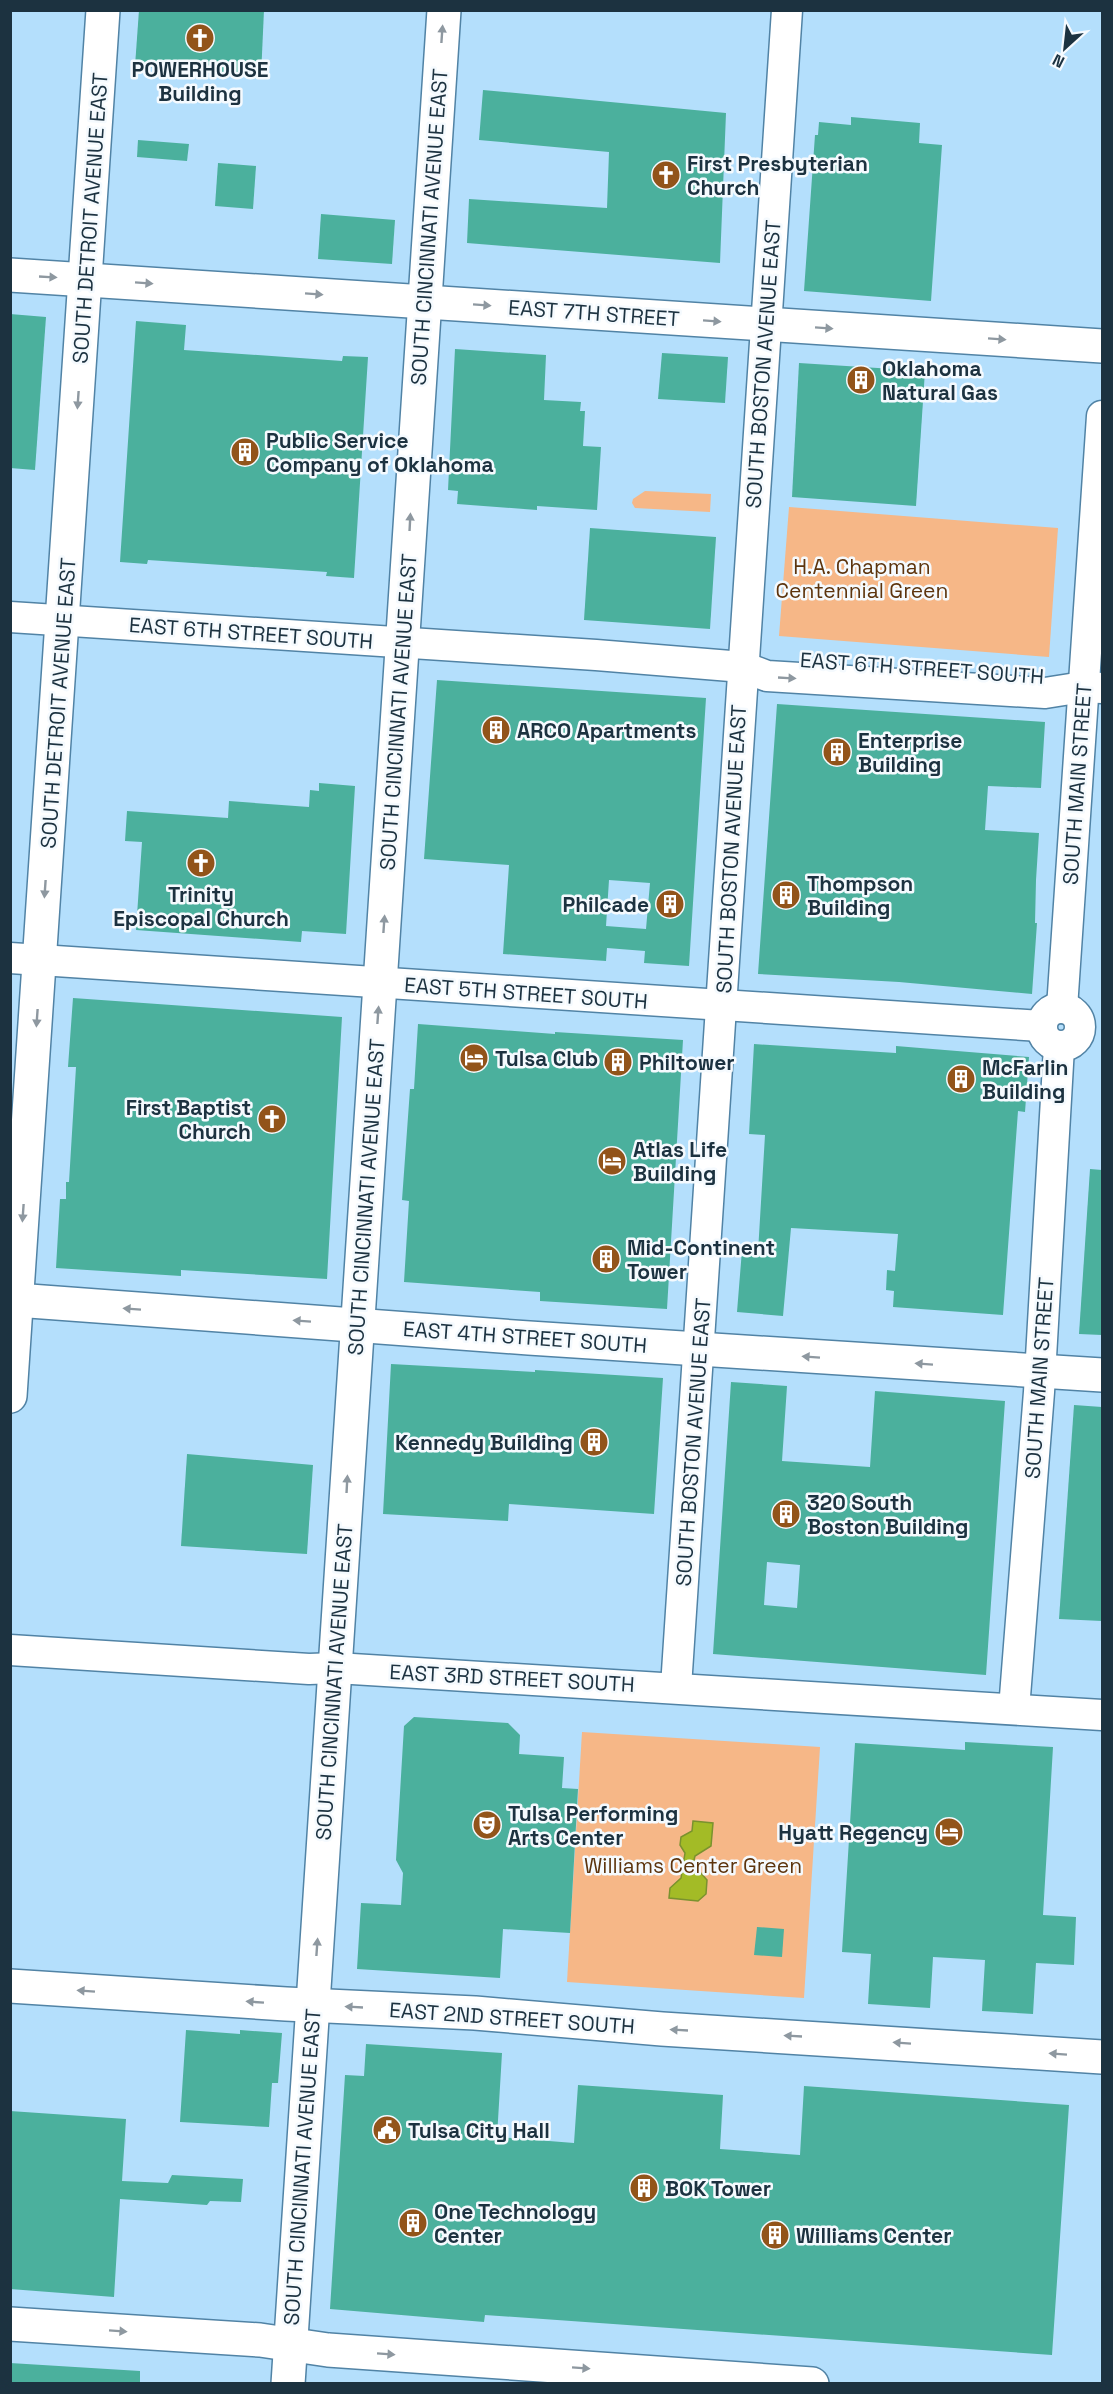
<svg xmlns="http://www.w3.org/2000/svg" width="1113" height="2394" font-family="'Space Grotesk',sans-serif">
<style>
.green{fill:#f6b787}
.water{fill:#a3bb26;stroke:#7a922e;stroke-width:1.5}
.building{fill:#4bb09d;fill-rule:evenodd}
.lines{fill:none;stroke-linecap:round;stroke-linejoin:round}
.minor-casing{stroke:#5183a5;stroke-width:33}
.major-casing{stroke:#5183a5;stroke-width:36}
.minor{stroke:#fff;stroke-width:30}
.major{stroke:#fff;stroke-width:33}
.oneway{fill:#8e98a0}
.labels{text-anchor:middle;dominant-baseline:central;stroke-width:5;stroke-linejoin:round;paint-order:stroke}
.poi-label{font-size:21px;font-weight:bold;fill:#1c3240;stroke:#f5fafe;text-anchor:start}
.street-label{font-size:21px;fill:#1c3240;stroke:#f5fafe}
.park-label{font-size:21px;fill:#5d340d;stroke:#f5fafe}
</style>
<rect width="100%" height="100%" fill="#b4dffc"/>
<g class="green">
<polygon points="645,491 711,494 710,512 635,508 632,503 633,499"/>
<polygon points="789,507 1058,528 1049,657 779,636"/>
<polygon points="582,1732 820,1747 804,1998 567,1982"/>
</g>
<polygon class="water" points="693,1821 713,1823 711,1846 695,1856 693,1864 707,1880 706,1894 698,1901 669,1898 670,1888 681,1878 685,1853 680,1845 681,1837 692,1831"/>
<g class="building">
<polygon points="139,10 264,10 261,76 135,66"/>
<polygon points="483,90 726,113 720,263 467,243 469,199 607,208 609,152 479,140"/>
<polygon points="851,117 920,123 919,143 942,145 931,301 804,291 815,135 818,135 819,122 851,125"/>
<polygon points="138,140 189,144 187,161 137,157"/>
<polygon points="218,163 256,166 253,209 215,206"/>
<polygon points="321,214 395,220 392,264 318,259"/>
<polygon points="10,314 46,317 35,470 10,468"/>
<polygon points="136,321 186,325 184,350 342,361 343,356 368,357 354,578 326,576 327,572 148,560 147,564 120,562"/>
<polygon points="455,349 546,355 544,400 581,402 580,411 585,411 583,446 601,447 597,510 537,506 537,510 457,504 458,491 448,490"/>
<polygon points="662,353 728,357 725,403 658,399"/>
<polygon points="799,363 925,371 916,506 792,497"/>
<polygon points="590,528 716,537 710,629 584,620"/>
<path d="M437 680 706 698 689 966 644 963 645 951 607 948 606 961 503 954 509 865 424 859ZM609 880 650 883 646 929 606 926Z"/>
<polygon points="777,704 1045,722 1041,788 988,786 985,830 1039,833 1036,880 1035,923 1037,923 1032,994 899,982 758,974"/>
<polygon points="319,783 355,786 346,934 302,931 301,942 136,930 142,842 125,841 127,811 228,818 229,801 309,807 310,790 319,791"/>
<polygon points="73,998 342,1017 327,1279 181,1270 181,1276 56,1268 60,1199 66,1199 66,1182 69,1182 76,1067 68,1067"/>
<polygon points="418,1024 555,1034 555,1032 683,1040 667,1309 540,1301 540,1292 404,1282 409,1201 402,1200 410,1089 414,1089"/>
<polygon points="754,1044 896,1053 896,1046 1029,1057 1025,1112 1018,1111 1003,1315 893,1307 894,1291 886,1290 887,1270 895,1271 898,1234 791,1228 783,1316 737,1312 742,1250 758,1252 765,1135 749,1134"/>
<polygon points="1090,1169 1102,1170 1102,1335 1079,1334"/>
<polygon points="391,1364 535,1372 535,1370 663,1378 654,1514 509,1504 508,1521 383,1514"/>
<path d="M731 1382 787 1386 782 1461 870 1467 875 1391 1005 1401 986 1675 713 1654ZM767 1562 800 1565 797 1608 764 1605Z"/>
<polygon points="1074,1405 1102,1407 1102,1621 1059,1619"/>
<polygon points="187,1454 313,1465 307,1554 181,1546"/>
<polygon points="414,1717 508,1723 520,1735 519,1754 564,1757 562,1788 578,1789 570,1933 503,1929 500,1978 357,1969 361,1903 401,1905 403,1873 396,1860 404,1726"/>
<polygon points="965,1742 1053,1747 1043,1915 1076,1917 1074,1965 1036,1963 1033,2014 982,2011 985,1960 933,1957 930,2008 868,2004 871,1954 842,1952 855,1743 965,1750"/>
<polygon points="757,1927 784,1929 782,1957 754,1955"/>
<polygon points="186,2030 240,2034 240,2030 282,2033 278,2083 272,2083 269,2127 180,2122"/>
<polygon points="366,2044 502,2053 497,2137 574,2143 578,2085 723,2095 720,2149 800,2155 804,2086 1069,2105 1052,2355 485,2315 484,2322 330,2309 345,2075 364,2076"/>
<polygon points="10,2111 126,2119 122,2181 168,2183 172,2175 243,2179 241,2202 210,2201 207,2205 120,2199 114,2297 10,2289"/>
<polygon points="10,2363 140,2371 140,2384 10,2384"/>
</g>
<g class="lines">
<g class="minor-casing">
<g id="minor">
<polyline points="10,617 596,655 743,667 767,676 1045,693 1083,687 1102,688"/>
<polyline points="10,958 1041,1026"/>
<circle cx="1061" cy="1027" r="19"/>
<polyline points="1062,1008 1102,416"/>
<polyline points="10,1650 309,1669 336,1668 1102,1715"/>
<polyline points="676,1687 787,10"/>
<polyline points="1014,1709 1039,1392 1059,1047"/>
</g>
</g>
<g class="major-casing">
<g id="major">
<polyline points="10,275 1102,346"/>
<polyline points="16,1300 529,1338 1102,1375"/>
<polyline points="10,1396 103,10"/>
<polyline points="10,1986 286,2004 475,2013 662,2029 1102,2057"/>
<polyline points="10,2324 260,2340 328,2350 812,2384"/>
<polyline points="288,2384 444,10"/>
</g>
</g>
<use href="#minor" class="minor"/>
<use href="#major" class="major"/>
</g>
<defs><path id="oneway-solid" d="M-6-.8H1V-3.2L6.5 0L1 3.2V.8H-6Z" transform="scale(1.5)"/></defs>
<g class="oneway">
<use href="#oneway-solid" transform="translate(442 34) rotate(-86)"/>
<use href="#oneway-solid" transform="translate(48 277) rotate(3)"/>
<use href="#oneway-solid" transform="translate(144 283) rotate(4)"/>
<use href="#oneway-solid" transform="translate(314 294) rotate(4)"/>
<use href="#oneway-solid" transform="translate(482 305) rotate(4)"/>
<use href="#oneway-solid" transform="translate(712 321) rotate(4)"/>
<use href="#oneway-solid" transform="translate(824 328) rotate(4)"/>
<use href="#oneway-solid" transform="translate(997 339) rotate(4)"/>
<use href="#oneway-solid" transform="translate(78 400) rotate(94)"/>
<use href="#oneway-solid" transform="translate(410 522) rotate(-87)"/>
<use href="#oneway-solid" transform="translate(787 678) rotate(3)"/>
<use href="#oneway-solid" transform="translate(45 889) rotate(94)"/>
<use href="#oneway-solid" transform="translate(384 924) rotate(-86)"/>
<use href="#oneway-solid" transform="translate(378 1015) rotate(-86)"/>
<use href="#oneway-solid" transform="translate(37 1018) rotate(94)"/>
<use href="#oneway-solid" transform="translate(23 1213) rotate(94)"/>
<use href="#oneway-solid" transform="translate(132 1309) rotate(-176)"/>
<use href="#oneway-solid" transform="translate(302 1321) rotate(-176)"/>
<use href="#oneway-solid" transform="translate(811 1357) rotate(-176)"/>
<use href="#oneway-solid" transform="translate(924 1364) rotate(-176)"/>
<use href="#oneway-solid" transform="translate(347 1484) rotate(-87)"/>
<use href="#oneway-solid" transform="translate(317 1947) rotate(-86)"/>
<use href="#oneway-solid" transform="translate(86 1991) rotate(-176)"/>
<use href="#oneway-solid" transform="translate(255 2002) rotate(-176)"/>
<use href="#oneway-solid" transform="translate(354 2007) rotate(-177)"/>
<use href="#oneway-solid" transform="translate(679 2030) rotate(-177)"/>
<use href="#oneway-solid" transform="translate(793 2036) rotate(-177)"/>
<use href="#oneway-solid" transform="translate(902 2043) rotate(-176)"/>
<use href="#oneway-solid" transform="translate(1058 2054) rotate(-176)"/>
<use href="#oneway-solid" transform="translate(118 2331) rotate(4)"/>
<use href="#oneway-solid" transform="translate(386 2354) rotate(4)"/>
<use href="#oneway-solid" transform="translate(581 2368) rotate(4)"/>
</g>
<defs>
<g id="church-disc" transform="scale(1.5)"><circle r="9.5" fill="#92541a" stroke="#f5fafe"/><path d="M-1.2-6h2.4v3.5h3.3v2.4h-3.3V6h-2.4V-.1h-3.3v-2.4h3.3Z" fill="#fff"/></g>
<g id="building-disc" transform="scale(1.5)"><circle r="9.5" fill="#92541a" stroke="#f5fafe"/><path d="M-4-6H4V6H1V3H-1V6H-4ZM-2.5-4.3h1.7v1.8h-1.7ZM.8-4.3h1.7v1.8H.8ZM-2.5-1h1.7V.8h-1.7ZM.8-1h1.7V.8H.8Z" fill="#fff"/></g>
<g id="hotel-disc" transform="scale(1.5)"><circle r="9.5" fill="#92541a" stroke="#f5fafe"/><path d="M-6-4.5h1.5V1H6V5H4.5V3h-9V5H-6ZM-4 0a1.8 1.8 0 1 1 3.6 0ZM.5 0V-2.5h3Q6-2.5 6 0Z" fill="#fff"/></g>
<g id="theatre-disc" transform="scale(1.5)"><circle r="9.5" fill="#92541a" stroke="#f5fafe"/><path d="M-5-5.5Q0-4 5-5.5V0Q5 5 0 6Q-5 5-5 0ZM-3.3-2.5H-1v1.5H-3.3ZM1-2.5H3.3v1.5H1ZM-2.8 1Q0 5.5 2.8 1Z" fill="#fff"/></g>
<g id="civic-disc" transform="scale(1.5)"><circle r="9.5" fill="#92541a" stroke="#f5fafe"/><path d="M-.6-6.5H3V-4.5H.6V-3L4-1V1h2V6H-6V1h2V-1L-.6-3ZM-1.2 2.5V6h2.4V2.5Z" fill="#fff"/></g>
</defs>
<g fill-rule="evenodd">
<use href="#church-disc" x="200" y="38"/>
<use href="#church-disc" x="666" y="175"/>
<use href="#building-disc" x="861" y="380"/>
<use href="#building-disc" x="245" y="452"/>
<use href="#building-disc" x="496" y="730"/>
<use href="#building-disc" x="837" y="752"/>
<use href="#church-disc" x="201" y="863"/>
<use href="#building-disc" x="786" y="895"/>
<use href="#building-disc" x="670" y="904"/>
<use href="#hotel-disc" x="474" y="1058"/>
<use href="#building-disc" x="618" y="1062"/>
<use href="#building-disc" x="961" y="1079"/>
<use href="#church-disc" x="272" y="1119"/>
<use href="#hotel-disc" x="612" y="1161"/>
<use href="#building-disc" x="606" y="1259"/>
<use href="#building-disc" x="594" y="1442"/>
<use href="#building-disc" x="786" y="1514"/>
<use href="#theatre-disc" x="487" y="1825"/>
<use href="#hotel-disc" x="949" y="1832"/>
<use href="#civic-disc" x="387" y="2130"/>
<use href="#building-disc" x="644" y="2188"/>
<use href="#building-disc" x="413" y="2223"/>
<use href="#building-disc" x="775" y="2235"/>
</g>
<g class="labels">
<g class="poi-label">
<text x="200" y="69" text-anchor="middle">POWERHOUSE<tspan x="200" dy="24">Building</tspan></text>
<text x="687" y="163">First Presbyterian<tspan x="687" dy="24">Church</tspan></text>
<text x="882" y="368">Oklahoma<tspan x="882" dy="24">Natural Gas</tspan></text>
<text x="266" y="440">Public Service<tspan x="266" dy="24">Company of Oklahoma</tspan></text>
<text x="517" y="730">ARCO Apartments</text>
<text x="858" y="740">Enterprise<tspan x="858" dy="24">Building</tspan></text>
<text x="807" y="883">Thompson<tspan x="807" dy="24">Building</tspan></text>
<text x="201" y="894" text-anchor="middle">Trinity<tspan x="201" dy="24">Episcopal Church</tspan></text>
<text x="649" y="904" text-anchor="end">Philcade</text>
<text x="495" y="1058">Tulsa Club</text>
<text x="639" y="1062">Philtower</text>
<text x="982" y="1067">McFarlin<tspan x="982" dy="24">Building</tspan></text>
<text x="251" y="1107" text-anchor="end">First Baptist<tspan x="251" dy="24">Church</tspan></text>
<text x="633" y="1149">Atlas Life<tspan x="633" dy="24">Building</tspan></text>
<text x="627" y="1247">Mid-Continent<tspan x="627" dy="24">Tower</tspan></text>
<text x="573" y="1442" text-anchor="end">Kennedy Building</text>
<text x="807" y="1502">320 South<tspan x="807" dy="24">Boston Building</tspan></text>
<text x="508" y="1813">Tulsa Performing<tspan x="508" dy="24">Arts Center</tspan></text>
<text x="928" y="1832" text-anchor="end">Hyatt Regency</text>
<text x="408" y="2130">Tulsa City Hall</text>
<text x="665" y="2188">BOK Tower</text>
<text x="434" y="2211">One Technology<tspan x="434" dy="24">Center</tspan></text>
<text x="796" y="2235">Williams Center</text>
</g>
<g class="street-label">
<text transform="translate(90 218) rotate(-86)">SOUTH DETROIT AVENUE EAST</text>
<text transform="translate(429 227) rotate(-86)">SOUTH CINCINNATI AVENUE EAST</text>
<text transform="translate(594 313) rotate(4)">EAST 7TH STREET</text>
<text transform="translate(763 364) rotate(-86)">SOUTH BOSTON AVENUE EAST</text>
<text transform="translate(251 633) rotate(4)">EAST 6TH STREET SOUTH</text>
<text transform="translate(922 668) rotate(4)">EAST 6TH STREET SOUTH</text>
<text transform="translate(58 703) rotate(-86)">SOUTH DETROIT AVENUE EAST</text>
<text transform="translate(398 712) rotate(-86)">SOUTH CINCINNATI AVENUE EAST</text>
<text transform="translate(1077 784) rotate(-86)">SOUTH MAIN STREET</text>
<text transform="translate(731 849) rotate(-87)">SOUTH BOSTON AVENUE EAST</text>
<text transform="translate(526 993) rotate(4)">EAST 5TH STREET SOUTH</text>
<text transform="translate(366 1197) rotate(-86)">SOUTH CINCINNATI AVENUE EAST</text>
<text transform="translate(525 1337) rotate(4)">EAST 4TH STREET SOUTH</text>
<text transform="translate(1039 1378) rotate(-86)">SOUTH MAIN STREET</text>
<text transform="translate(693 1442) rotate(-86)">SOUTH BOSTON AVENUE EAST</text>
<text transform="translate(512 1678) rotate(3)">EAST 3RD STREET SOUTH</text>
<text transform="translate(334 1682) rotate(-86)">SOUTH CINCINNATI AVENUE EAST</text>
<text transform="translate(512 2018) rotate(4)">EAST 2ND STREET SOUTH</text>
<text transform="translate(302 2167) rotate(-86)">SOUTH CINCINNATI AVENUE EAST</text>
</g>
<g class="park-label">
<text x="862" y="566">H.A. Chapman<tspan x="862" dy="24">Centennial Green</tspan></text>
<text x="693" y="1865">Williams Center Green</text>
</g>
</g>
<rect width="1113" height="2394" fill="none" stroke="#1c3240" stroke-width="24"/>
<g transform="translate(1065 48) rotate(207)" stroke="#f5fafe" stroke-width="4.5" paint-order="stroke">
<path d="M0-4.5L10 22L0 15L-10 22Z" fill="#1c3240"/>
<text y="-9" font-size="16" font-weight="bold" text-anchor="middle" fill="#1c3240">N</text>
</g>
</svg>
